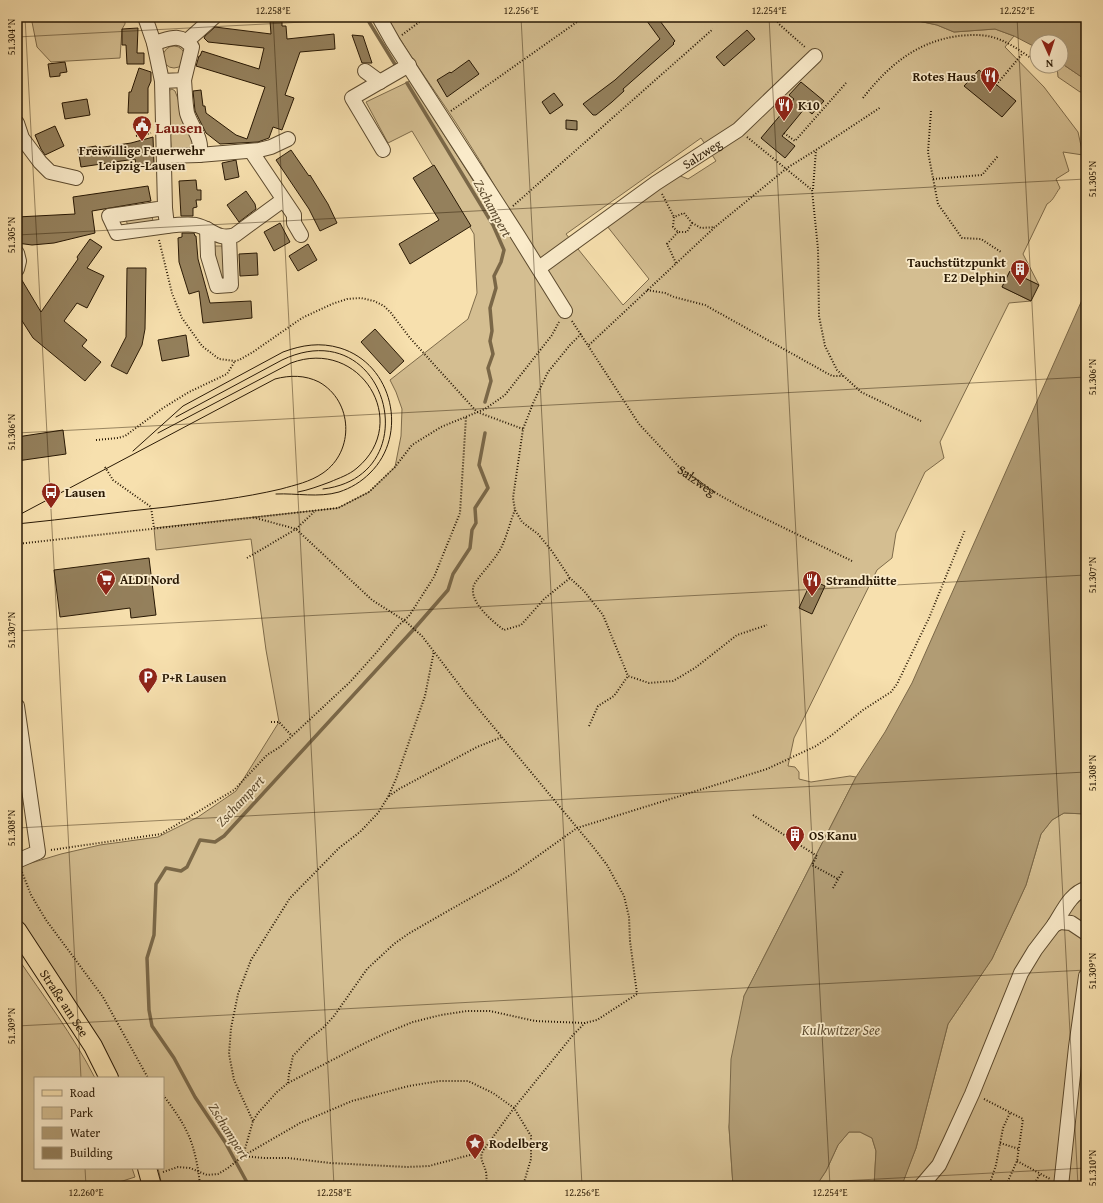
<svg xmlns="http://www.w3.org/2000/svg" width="1103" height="1203" font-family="'Gentium Book Plus',serif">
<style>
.green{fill:#d4be91;stroke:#7e6b4a;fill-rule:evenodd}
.water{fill:#b19c74;stroke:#7a6747}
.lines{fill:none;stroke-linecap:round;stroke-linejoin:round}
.stream{stroke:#7a6747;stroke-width:3.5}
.building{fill:#94805c;stroke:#281804}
.minor-casing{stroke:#5c4a2e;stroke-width:16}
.major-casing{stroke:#281804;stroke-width:20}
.path{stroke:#281804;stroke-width:2;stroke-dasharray:1 2;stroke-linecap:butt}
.minor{stroke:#faebca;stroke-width:14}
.major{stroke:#f7e0ae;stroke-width:18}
.tram{stroke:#281804;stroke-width:1}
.ticks{fill:none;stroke:#281804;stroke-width:1;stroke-opacity:0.45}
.labels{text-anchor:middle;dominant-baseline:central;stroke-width:3.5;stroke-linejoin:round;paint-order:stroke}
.poi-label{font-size:13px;font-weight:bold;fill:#281804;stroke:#faebca;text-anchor:start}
.street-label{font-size:13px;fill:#281804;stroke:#faebca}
.water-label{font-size:14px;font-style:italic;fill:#5f4d31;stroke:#faebca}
.quarter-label{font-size:15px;font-weight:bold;fill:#7a1f14;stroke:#faebca}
.neatline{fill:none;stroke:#281804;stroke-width:1.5}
.ticks-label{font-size:10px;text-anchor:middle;fill:#281804}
</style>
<rect width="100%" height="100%" fill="#f7e0ae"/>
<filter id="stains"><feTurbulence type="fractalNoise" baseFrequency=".005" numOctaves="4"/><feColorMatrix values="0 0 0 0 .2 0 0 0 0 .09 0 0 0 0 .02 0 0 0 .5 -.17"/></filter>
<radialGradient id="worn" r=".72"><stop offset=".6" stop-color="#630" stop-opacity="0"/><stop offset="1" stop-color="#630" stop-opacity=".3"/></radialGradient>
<g class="green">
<polygon points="31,17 125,17 125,24 122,29 120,58 51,62 37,47"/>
<path d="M387 17H904L909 19 937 25 954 32 995 29 1014 36 1005 47 1044 87 1078 132 1083 155 1063 152 1069 171 1056 179 1060 188C1055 194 1054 200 1047 204L1023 254 1039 285 1010 271 1002 287 1031 301 1009 303 940 442 944 458 925 472 896 533 892 558 877 570 794 738 788 766 795 767 799 772V779L811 782 850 776 856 777 744 996 729 1127 733 1186H162L158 1168H163V1078H119L101 1042 17 915V869L21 866 61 854 100 845 158 837 198 817 236 791 279 722 266 650 251 539 156 550 154 528 338 508 369 492 395 467 401 436 402 409 396 392 390 380 468 319 477 293 474 234 412 131 388 143 366 102 410 81 507 234 520 232C503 200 485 168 465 137 440 97 410 58 387 17ZM701 138 716 161 688 179 678 175 607 226 649 279 623 305 566 234Z"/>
<circle cx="174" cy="57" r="11"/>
<polygon points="1061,63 1086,80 1086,91 1080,92 1058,77 1057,66 1061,66"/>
<polygon points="172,89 175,91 194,141 193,148 191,150 174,150 171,147 167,94 170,90"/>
<polygon points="152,215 153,222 128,227 126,219"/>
<polygon points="212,246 222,246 227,283 220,283"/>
<polygon points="1064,813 1086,814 1086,1186 901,1186 916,1148 948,1024 992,959 1026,885 1041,834 1052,820"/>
<path d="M17 957C44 997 73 1035 95 1078H35V1168H132L135 1177 107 1186H17Z"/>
<polygon points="849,1132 860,1132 872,1138 876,1151 874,1186 816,1186 826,1171 838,1145"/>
</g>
<g class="water">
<polygon points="904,17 1086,17 1086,80 1061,63 1061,42 1037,42 1037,48 1014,36 995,29 954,32 937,25 909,19"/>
<polygon points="1086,291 1086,814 1064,813 1052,820 1041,834 1026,885 992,959 948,1024 916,1148 902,1185 901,1186 874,1186 876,1151 872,1138 860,1132 849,1132 838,1145 826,1171 816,1186 733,1186 729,1127 731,1059 744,996 856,777 885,732 912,683"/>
</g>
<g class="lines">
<g class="stream">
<polyline points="366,17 396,66"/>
<polyline points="407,83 493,225 504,250 501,262 494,276 496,288 490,308 492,331 490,341 493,354 488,368 491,381 485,402"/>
<polyline points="249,1186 225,1142 195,1097 174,1058 152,1026 149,1010 147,958 154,935 156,884 166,868 181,871 187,867 200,840 215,842 224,836 414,629 448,590 453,574 470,548 472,530 476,523 475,508 488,488 479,465 485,433"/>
</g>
</g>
<g class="building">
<polygon points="644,17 657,17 675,41 673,43 674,44 623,89 624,91 612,102 596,115 593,115 583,104 615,80 660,39"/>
<polygon points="282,20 282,26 286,26 287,39 334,34 335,49 300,52 285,95 294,98 282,130 273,127 269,138 258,142 220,144 206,133 195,111 193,91 201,90 203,106 205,106 206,113 236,135 247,139 265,87 196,66 199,56 200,56 202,51 259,69 264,48 208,42 204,38 205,36 215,27 271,34 270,21"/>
<polygon points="138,28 137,53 144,53 144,64 127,64 126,45 122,45 122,29"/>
<polygon points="747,30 755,39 724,66 716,57"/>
<polygon points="352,35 363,36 372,63 362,63"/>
<polygon points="469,60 479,74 447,97 437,80 450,72 451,73"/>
<polygon points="65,62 67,72 60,73 60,76 50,77 48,64"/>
<polygon points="139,68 151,72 151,81 148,88 148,113 128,113 129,92 131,92"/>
<polygon points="979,70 1016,101 1002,117 964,86"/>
<polygon points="801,82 824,101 812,114 805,108 782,136 795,146 785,158 761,138 794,99 789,95"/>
<polygon points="554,93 563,105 550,114 542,102"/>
<polygon points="87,99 90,115 65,119 62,103"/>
<polygon points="566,120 577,121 577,130 566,129"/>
<polygon points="55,126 64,146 45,155 41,149 35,135"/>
<polygon points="153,137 154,164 137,169 135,159 81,167 78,149 96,146 97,148 131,143"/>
<polygon points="291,150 309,176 310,175 328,204 337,223 320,231 309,209 276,160"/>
<polygon points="236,160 239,177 225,180 222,163"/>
<polygon points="434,165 471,226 410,264 399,244 439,220 413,178"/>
<polygon points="196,180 197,190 201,190 201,200 196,200 197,207 193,208 193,216 181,216 179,181"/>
<polygon points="148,186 151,201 92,211 95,233 54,243 32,245 17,243 17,217 75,214 73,197"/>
<polygon points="246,191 255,204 256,209 239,222 227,205"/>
<polygon points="280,223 290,242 274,251 264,232"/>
<polygon points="182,233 194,233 195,236 196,236 198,259 210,303 251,301 252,318 203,323 199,291 189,294 179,262 178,238 182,237"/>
<polygon points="90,239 102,247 87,268 104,276 87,308 77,303 64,321 87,340 82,346 101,362 85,381 33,338 17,313 17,277 20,277 41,312 78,259 77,257"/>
<polygon points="308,244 317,260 298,271 289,256"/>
<polygon points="257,253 258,275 240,276 239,254"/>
<polygon points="127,268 146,268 145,329 142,345 127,374 111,366 126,337"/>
<polygon points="1010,271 1039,285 1031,301 1002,287"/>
<polygon points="375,329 404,361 390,374 361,342"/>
<polygon points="186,335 189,356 162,361 158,340"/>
<polygon points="63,430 66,454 17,461 17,437"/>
<polygon points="149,558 156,615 131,618 130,608 60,617 54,570"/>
<polygon points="812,580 825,586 812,614 799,608"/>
</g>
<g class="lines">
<g class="minor-casing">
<g id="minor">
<polyline points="145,17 154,43 162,81 165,208 167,226 117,233 109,216 165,208"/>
<polyline points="379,17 393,42 517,234 565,311"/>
<polyline points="187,41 214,17"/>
<path d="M154 43C170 39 180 32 192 47L184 80 162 81"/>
<polyline points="365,71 380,82"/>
<polyline points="17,123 22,138 40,162 50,172 76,178"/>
<polyline points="383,150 352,98 409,65"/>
<polyline points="251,151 294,215 294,223 301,235"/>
<polyline points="199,155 259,150 271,147 288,139"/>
<path d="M165 156 199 155C204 139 191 127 187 113 185 102 185 91 184 80"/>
<path d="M167 226C176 225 187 224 196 225 211 228 217 241 235 235L283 200"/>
<polyline points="207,229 208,256 217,286 231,285 229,237"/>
<polyline points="17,253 19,261 17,269"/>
<path id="s2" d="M539 268 656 183 738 130 815 56"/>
<polyline points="17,706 38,852 17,861"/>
<path d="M1054 925C1062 913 1071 892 1086 889"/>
<polyline points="921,1186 939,1165 950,1142 972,1094 1021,973 1035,950 1054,925 1060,922 1071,923 1086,933"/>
<polyline points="1061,1186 1076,1047 1086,976"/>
</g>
</g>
<g class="major-casing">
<g id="major">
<path id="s3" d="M17 930 93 1046 109 1078"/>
<polyline points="147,1168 152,1186"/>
</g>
</g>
<g class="path">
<polyline points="774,17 779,24 806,48"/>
<polyline points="402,35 426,17"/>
<polyline points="1043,66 1044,67"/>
<polyline points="996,85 1023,53"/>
<path d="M863 98C888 66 916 42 958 36 968 35 981 34 992 37 1008 41 1023 53 1037 62"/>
<polyline points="451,111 584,17"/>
<polyline points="931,111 928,152 938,204 962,238 981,239 1001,252"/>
<polyline points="784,133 795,141 846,83"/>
<polyline points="136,136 151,133"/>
<polyline points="747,137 812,190 818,249 819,316 825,346 837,370 861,392 921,421"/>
<polyline points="933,179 982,175 998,156"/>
<polyline points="813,189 816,150"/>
<polyline points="662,194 674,217"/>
<polyline points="513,206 713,29"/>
<polygon points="684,213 692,223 687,232 678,232 673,227 674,217"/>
<polyline points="692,223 701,228 715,227"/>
<polyline points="159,240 172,293 182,318 202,346 219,359 235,361 239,360 253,352 302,318 332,304 347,299 361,298 374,301 384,306 391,313 410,338 477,412 523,429"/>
<polyline points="676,263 667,244 678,232"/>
<polyline points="647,290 665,293 674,297 705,305 832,376 843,376"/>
<path id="s1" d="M572 321 639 424 680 468 714 492 739 506 852 561"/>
<polyline points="581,334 570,345 548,372 534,401 523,429 513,498 515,510 522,522 538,534 551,550 570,578 584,591 603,615 628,676 649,683 673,681 695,668 737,635 767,625"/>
<polyline points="589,345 715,227 787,168 816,150 881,107"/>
<polyline points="96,440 118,438 125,436 163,408 189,392 227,374 235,361"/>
<polyline points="105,467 113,480 151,507 154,528"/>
<path d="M515 510C510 522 507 536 501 548 494 561 483 571 475 583 465 599 493 622 504 630L521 625 544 599 570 578"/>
<polyline points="17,544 338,508 369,492 395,467 412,445 441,427 485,409 505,395 552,335 559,322"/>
<polyline points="247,558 296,529 314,512"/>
<polyline points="271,722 279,722 292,736"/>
<polyline points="589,726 598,706 614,696 628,676"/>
<polyline points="389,796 399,789 477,747 502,737"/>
<polyline points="753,815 817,856 812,865 838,879"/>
<polyline points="51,850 161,834 234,790 267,755 280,747 292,736 350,682 376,653 398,626 409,616 434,577 460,513 466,417"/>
<polyline points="22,872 31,895 46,920 103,997 148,1078"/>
<polyline points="833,888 843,871"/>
<polyline points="288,1083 289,1074 293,1056 309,1039 323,1028 334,1016 367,969 394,944 408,934 514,873 577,828 767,769 816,746 832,735 863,710 891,692 897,684 929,618 965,530"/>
<path d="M163 1095C172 1107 181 1119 187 1132 194 1145 199 1171 200 1186"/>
<polyline points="984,1099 1023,1119 1017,1161 1007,1183"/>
<polyline points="253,1121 234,1080 229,1054 231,1028 238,994 251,960 290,898 339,848 360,832 378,813 388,797 396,779 425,696 434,651"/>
<polyline points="1000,1143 1019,1149"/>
<path d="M484 1149C478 1158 484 1163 486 1172 487 1177 486 1181 487 1186"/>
<polyline points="245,1155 300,1123 352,1101 409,1086 439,1081 468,1081 493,1093 514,1108 531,1136 531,1159 523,1186"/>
<polyline points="243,1156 264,1158 288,1158 330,1163 407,1167 429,1166 470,1155 485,1148 514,1108 573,1035 585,1023"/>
<polyline points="1017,1161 1050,1179"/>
<polyline points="163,1172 178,1167 190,1168 207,1175 218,1174 228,1168 243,1156 253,1121 258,1113 277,1092 288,1083 365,1043 386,1033 413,1022 441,1015 467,1011 490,1011 535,1021 585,1023 597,1020 637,994 630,941 629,917 624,896 607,865 594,848 467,695 422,636 405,621 372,600 296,529 252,517"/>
<polyline points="122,1186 136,1182"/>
<polyline points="989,1186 996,1165 1003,1128 1010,1113"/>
<polyline points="1033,1186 1040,1174"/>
</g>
<use href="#minor" class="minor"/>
<use href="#major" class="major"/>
<g class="tram">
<path d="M176 417 282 360C387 310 431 476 323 489"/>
<path d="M158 433 291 363C360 337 412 422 357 468 349 475 339 478 330 482 319 486 309 490 298 492"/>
<path d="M133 451 183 406 283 352C302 345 320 342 340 348 393 364 409 435 370 473 361 482 351 488 339 492 318 498 297 493 276 494"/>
<path d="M17 516 275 379C290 375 305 375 319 382 353 401 355 451 323 473 310 482 295 485 281 489 243 498 206 502 167 507 117 512 67 519 17 524"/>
</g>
</g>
<path class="ticks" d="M25 17 81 1078M273 17 334 1186M521 17 582 1186M769 17 830 1186M1017 17 1078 1186M17 37 399 17M17 235 1086 179M17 433 1086 377M17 631 1086 575M17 828 1086 772M17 1026 1086 970M85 1168 86 1186M746 1186 1086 1168"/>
<defs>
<g id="restaurant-pin" transform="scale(1)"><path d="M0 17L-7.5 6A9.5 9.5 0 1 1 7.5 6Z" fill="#8f2418" stroke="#faebca"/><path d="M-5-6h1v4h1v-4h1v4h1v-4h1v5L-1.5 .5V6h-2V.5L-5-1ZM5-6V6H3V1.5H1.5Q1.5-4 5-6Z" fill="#fff"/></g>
<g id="civic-pin" transform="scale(1)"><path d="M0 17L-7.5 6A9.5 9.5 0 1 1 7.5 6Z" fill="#8f2418" stroke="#faebca"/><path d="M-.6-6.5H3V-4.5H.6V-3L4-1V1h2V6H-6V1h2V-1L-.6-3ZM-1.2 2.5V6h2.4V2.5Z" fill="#fff"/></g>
<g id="building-pin" transform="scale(1)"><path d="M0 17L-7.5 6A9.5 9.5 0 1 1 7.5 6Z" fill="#8f2418" stroke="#faebca"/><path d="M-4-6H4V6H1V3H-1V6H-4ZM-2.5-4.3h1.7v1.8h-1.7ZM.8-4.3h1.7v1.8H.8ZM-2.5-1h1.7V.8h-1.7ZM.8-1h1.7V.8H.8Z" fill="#fff"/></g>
<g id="bus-pin" transform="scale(1)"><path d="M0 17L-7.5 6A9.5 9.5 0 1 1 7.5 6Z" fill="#8f2418" stroke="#faebca"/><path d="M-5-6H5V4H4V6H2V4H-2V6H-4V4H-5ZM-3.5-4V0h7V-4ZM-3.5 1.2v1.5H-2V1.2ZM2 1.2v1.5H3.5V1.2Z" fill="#fff"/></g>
<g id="supermarket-pin" transform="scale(1)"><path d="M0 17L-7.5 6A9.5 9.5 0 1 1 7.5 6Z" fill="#8f2418" stroke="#faebca"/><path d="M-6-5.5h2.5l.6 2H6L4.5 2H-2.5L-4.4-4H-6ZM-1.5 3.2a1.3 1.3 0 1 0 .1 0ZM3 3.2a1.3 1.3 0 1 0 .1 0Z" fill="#fff"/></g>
<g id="parking-pin" transform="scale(1)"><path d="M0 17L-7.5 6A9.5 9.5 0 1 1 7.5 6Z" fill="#8f2418" stroke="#faebca"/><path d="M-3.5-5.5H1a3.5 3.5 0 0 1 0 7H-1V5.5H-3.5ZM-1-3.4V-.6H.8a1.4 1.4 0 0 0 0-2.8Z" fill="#fff"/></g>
<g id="sight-pin" transform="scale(1)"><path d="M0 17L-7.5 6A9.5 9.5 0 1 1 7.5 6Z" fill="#8f2418" stroke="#faebca"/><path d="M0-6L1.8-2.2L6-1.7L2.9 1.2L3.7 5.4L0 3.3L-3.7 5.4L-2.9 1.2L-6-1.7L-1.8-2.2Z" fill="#fff"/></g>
</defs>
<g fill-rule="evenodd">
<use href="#restaurant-pin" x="990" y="76"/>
<use href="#restaurant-pin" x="784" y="105"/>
<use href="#civic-pin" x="142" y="125"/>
<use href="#building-pin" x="1020" y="269"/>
<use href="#bus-pin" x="51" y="492"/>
<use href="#supermarket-pin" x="106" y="579"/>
<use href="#restaurant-pin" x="812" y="580"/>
<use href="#parking-pin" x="148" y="677"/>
<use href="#building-pin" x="795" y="835"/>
<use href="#sight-pin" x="475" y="1143"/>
</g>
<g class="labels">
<g class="poi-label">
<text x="976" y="76" text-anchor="end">Rotes Haus</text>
<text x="798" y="105">K10</text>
<text x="142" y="150" text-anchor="middle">Freiwillige Feuerwehr<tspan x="142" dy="15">Leipzig-Lausen</tspan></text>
<text x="1006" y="262" text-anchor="end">Tauchstützpunkt<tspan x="1006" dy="15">E2 Delphin</tspan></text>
<text x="65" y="492">Lausen</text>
<text x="120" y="579">ALDI Nord</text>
<text x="826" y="580">Strandhütte</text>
<text x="162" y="677">P+R Lausen</text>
<text x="809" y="835">OS Kanu</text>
<text x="489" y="1143">Rodelberg</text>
</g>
<g class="street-label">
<text stroke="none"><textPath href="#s2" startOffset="199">Salzweg</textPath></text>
<text stroke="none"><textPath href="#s1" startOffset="204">Salzweg</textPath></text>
<text stroke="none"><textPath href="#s3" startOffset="87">Straße am See</textPath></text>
</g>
<g class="water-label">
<text transform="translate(493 208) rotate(61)">Zschampert</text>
<text transform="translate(240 801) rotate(-47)">Zschampert</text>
<text x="841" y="1030">Kulkwitzer See</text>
<text transform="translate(229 1131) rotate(58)">Zschampert</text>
</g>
<g class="quarter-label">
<text x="179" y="127">Lausen</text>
</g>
</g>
<rect width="1103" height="1203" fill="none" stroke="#f7e0ae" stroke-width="44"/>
<rect x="34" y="1077" width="130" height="92" fill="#faebca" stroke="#a6977b"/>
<rect x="42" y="1090" width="20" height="6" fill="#f7e0ae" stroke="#a6977b"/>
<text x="70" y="1097" font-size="12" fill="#281804">Road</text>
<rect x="42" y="1107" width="20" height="12" fill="#d4be91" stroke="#a6977b"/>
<text x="70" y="1117" font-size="12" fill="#281804">Park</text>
<rect x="42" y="1127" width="20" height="12" fill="#b19c74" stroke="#a6977b"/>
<text x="70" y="1137" font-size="12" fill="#281804">Water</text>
<rect x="42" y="1147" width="20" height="12" fill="#94805c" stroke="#a6977b"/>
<text x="70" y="1157" font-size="12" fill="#281804">Building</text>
<g transform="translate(1049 54) rotate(177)"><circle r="19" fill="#faebca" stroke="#a6977b"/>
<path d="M0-3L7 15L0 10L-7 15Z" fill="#8f2418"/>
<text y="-6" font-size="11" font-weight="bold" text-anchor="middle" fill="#281804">N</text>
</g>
<rect x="22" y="22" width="1059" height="1159" class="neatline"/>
<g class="ticks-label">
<text x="273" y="14">12.258°E</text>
<text x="521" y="14">12.256°E</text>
<text x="769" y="14">12.254°E</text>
<text x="1017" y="14">12.252°E</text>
<text transform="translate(11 37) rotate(-90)" y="4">51.304°N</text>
<text transform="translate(1092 179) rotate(-90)" y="4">51.305°N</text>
<text transform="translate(11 235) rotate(-90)" y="4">51.305°N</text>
<text transform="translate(1092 377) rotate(-90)" y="4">51.306°N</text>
<text transform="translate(11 432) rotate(-90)" y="4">51.306°N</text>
<text transform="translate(1092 575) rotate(-90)" y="4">51.307°N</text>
<text transform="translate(11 630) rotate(-90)" y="4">51.307°N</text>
<text transform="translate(1092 773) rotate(-90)" y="4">51.308°N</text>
<text transform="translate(11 828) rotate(-90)" y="4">51.308°N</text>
<text transform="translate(1092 971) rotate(-90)" y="4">51.309°N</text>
<text transform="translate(11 1026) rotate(-90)" y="4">51.309°N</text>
<text transform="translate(1092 1168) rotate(-90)" y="4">51.310°N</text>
<text x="86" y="1196">12.260°E</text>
<text x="334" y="1196">12.258°E</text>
<text x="582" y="1196">12.256°E</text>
<text x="830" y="1196">12.254°E</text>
</g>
<rect width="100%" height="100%" filter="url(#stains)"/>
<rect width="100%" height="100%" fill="url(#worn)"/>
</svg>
